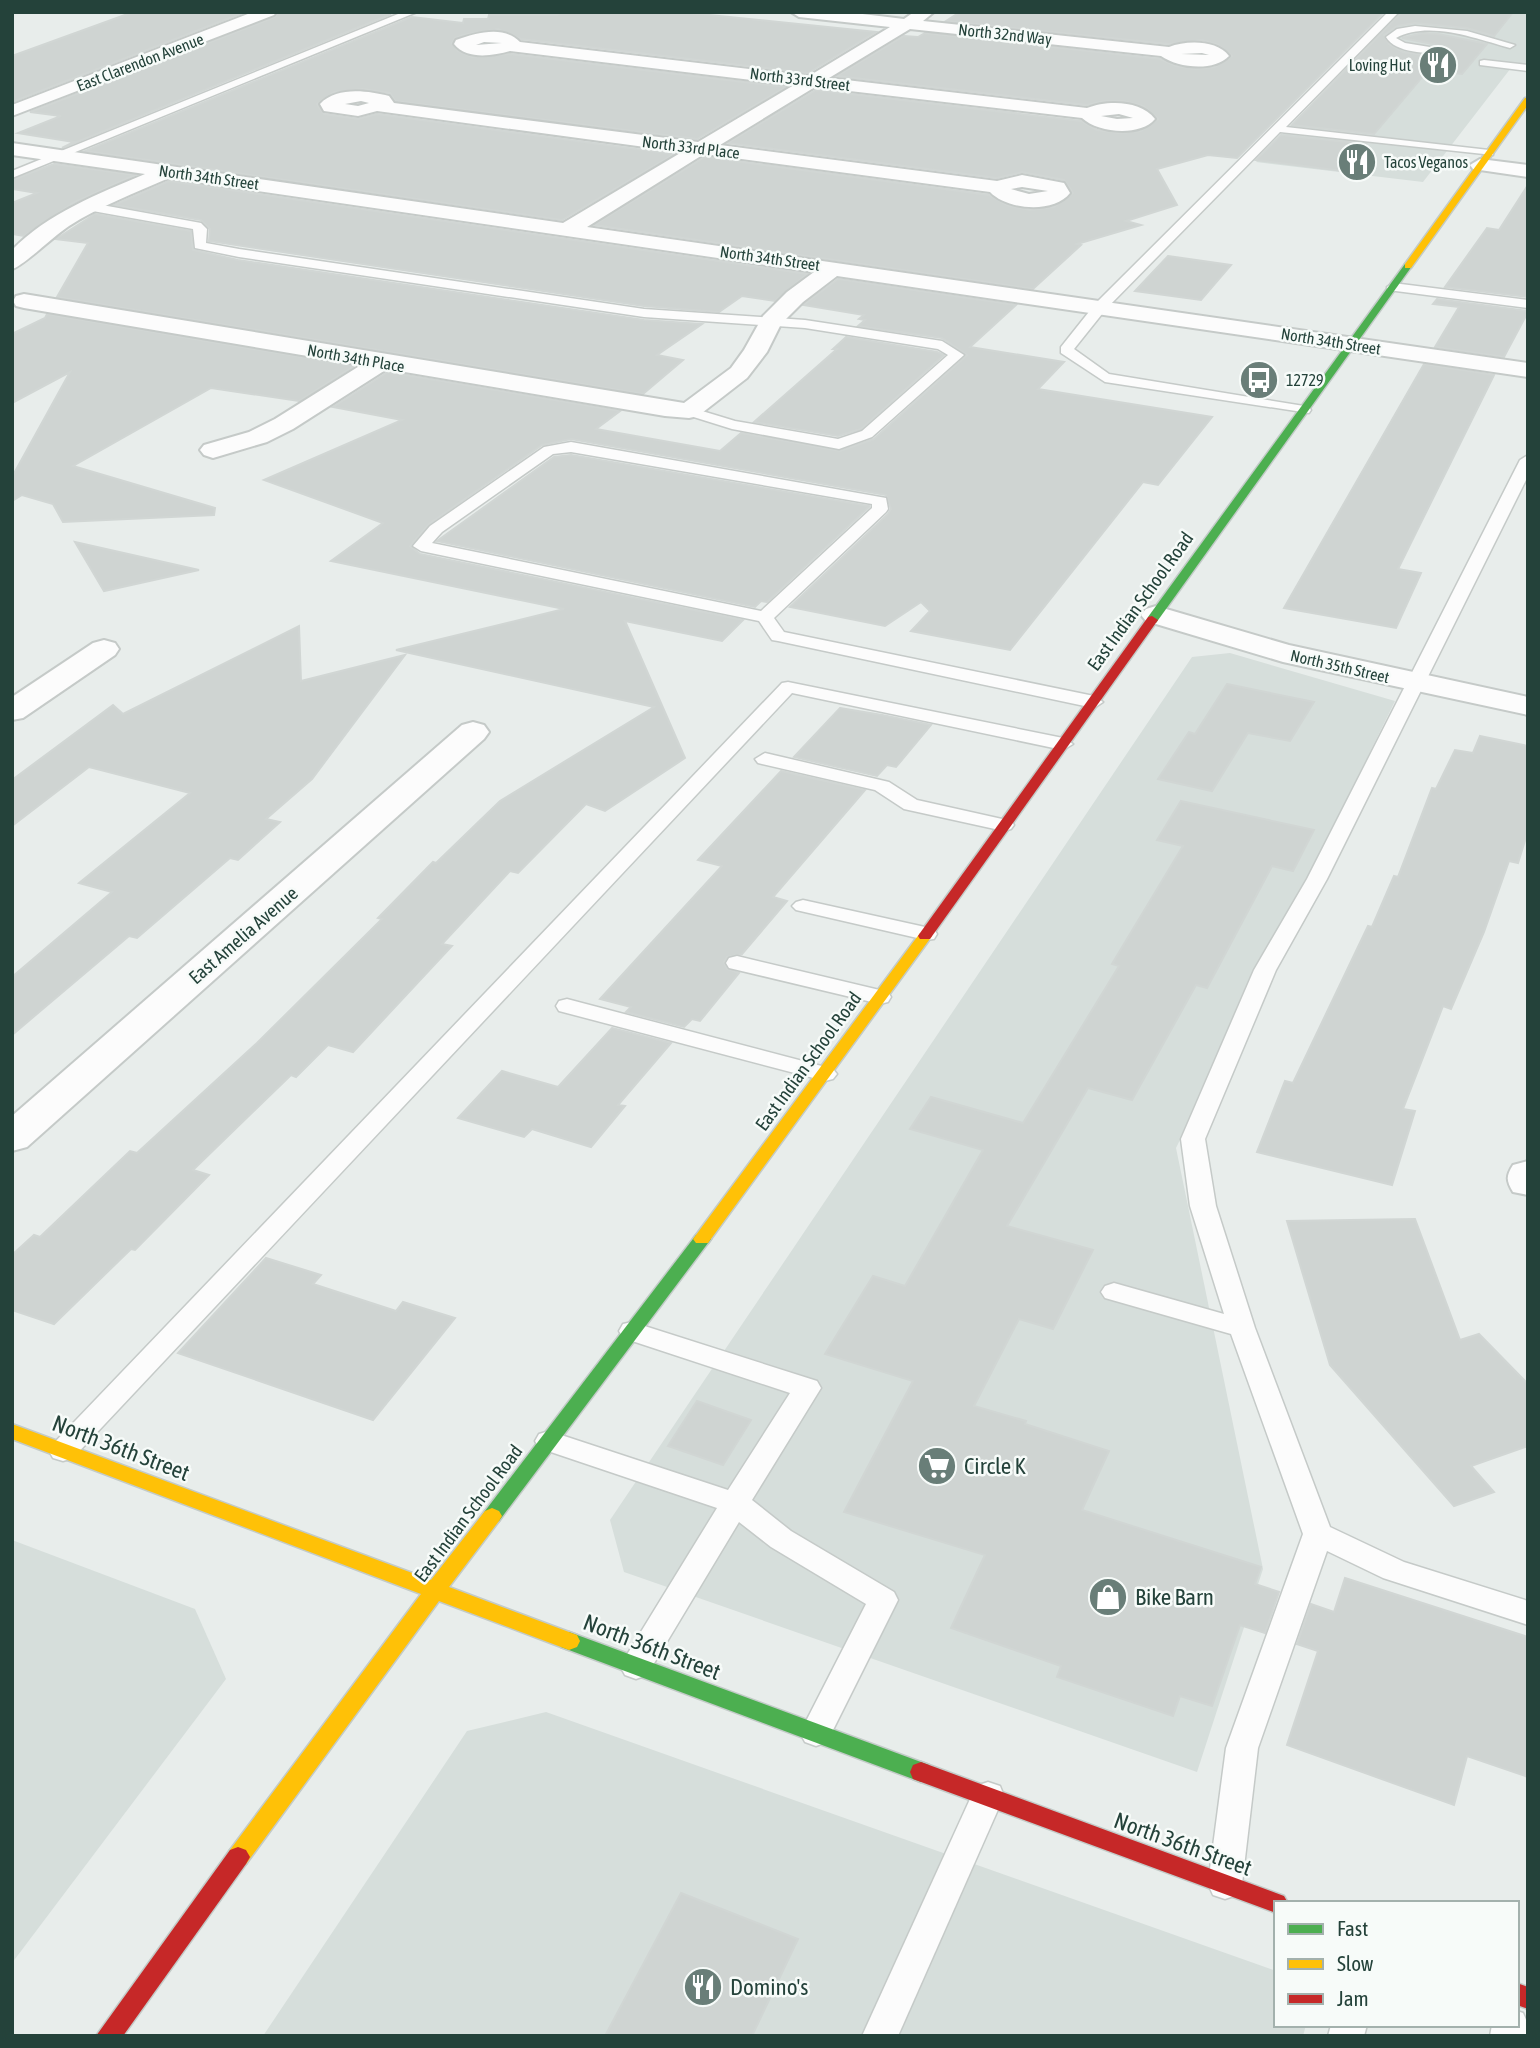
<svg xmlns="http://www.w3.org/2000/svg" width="1540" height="2048" font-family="'Asap Condensed',sans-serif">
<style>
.built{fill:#d6dedb}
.building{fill:#cfd4d2;stroke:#d1d6d4;stroke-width:2}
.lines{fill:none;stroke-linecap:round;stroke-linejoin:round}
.lane-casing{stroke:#c5cac8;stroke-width:3}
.street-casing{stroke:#c5cac8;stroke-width:4}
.fast-casing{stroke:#c3cbc8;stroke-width:3}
.slow-casing{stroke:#c3cbc8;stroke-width:3}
.jam-casing{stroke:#c3cbc8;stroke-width:3}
.lane{fill:#fcfcfc;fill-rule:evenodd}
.street{fill:#fcfcfc;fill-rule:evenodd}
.fast{fill:#4caf50;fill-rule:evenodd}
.slow{fill:#ffc107;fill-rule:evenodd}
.jam{fill:#c62828;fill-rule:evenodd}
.labels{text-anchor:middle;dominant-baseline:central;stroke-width:5;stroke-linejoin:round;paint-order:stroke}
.far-street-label{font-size:16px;fill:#24423a;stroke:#f7fbf9}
.far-poi-label{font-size:16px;fill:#24423a;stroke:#f7fbf9;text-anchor:start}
.street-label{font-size:19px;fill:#24423a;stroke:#f7fbf9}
.near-street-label{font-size:23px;fill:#24423a;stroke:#f7fbf9}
.near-poi-label{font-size:23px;fill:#24423a;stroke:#f7fbf9;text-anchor:start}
</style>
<rect width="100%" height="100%" fill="#e8edeb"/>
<g class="built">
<polygon points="1401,12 1528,12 1528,65 1514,64 1423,182 1256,162"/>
<polygon points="1230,653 1395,701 1176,1148 1263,1569 1197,1772 624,1572 610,1520 1192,657"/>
<polygon points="12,1540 195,1609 226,1679 12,1963"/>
<polygon points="546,1712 1276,1971 1276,2025 1306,2025 1303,2036 263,2036 467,1731"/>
</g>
<g class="building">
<polygon points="133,12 245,12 12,102 12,56"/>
<polygon points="278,12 391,14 62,148 74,142 18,133 61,116 30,112 275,17"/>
<polygon points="562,12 680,12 876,32 808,73 521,39 498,29 463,35 455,38 452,43 458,51 472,57 510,54 786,87 697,139 395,101 390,93 363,89 334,92 317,104 324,114 358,119 377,114 674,154 562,220 85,151 412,17 463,23 464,19 488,19 489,15 557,15"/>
<polygon points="960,12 1384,12 1237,158 1208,155 1157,169 1177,205 1126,221 1141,225 1077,244 1081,245 1033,289 594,225 705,157 989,195 1007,205 1030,210 1054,207 1073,193 1064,180 1022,172 997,178 728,143 816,90 1081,121 1097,130 1119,133 1141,131 1158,119 1143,106 1123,101 1104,101 1087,105 837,76 904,36 918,37 925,33 1160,59 1176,66 1195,69 1215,67 1232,56 1218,45 1202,40 1169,44 946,21"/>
<polygon points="1402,12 1513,12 1494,36 1467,28 1415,23 1397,26 1384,35 1389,44 1403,52 1445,58 1453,52 1448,47 1402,38 1423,33 1438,34 1487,44 1462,74 1428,70 1374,134 1292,125"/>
<polygon points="1281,135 1366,144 1343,171 1256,160"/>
<polygon points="54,164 135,175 73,203 24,236 12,234 12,203 37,193 12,189 12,180"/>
<polygon points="169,181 807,274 775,301 742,296 719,312 644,306 209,241 210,229 201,220 114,205"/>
<polygon points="1528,185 1528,297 1445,287 1487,228 1499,230"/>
<polygon points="95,214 191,231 193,250 238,260 644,320 702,324 657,355 683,360 643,394 57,297 88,243 56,239"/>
<polygon points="1168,256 1231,265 1201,300 1135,291"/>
<polygon points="838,279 1016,305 970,347 1064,362 1038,389 1212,417 1158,485 1143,482 1010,650 911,631 930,611 921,602 885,626 790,607 888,514 891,509 886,495 571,439 542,445 429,524 410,546 420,554 743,620 722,641 625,621 685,758 605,811 586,804 518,873 510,871 442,944 452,946 353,1052 328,1045 296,1077 291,1075 193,1170 209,1175 135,1250 131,1249 54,1324 12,1310 12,1255 34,1235 40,1237 130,1151 137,1153 257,1043 382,919 378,918 433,862 436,863 500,801 654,707 396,650 564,609 331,561 383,523 264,480 402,420 333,407 388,372 620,411 596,429 720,451 741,433 840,451 874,439 967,355 942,338 858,326 865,320 859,319 864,315 803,305"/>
<polygon points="1437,299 1528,311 1528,312 1504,357 1435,347 1459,307 1433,304"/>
<polygon points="47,314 354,366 299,401 211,388 73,466 215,508 214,515 63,522 53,504 22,495 12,501 12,477 70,372 12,403 12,334 45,318"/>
<polygon points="846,337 937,352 944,355 861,429 838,436 754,422 837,349 833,349"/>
<polygon points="1424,364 1494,375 1398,569 1421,573 1396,628 1284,608"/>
<polygon points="571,455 869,506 869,507 767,602 761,601 755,607 437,541 554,457"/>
<polygon points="75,542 199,570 104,591"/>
<polygon points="299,626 301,681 405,655 312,779 266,819 280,822 238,860 230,858 137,938 129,936 12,1035 12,977 112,892 79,883 190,793 89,767 12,826 12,780 113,705 123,714"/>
<polygon points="1227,684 1314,702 1290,741 1248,733 1212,791 1158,779 1189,732 1195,734"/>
<polygon points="840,708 882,715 931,725 896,767 887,765 877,776 794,757"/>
<polygon points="1480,736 1528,746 1528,831 1518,863 1509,861 1484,932 1451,1009 1443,1006 1403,1109 1415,1111 1392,1185 1257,1152 1285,1081 1293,1083 1368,926 1372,927 1394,876 1398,877 1432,788 1436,789 1455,750 1473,753"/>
<polygon points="781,771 865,790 773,897 787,901 742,954 727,957 724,962 727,969 739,973 700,1021 692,1019 684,1027 626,1012 631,1007 600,999 722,866 698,860"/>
<polygon points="1181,801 1314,830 1293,871 1272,866 1207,988 1196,985 1132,1100 1088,1088 1007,1226 1093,1250 1053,1329 1019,1319 974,1406 1026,1421 1025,1424 1109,1451 1082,1510 1261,1567 1255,1584 1279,1592 1265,1633 1240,1625 1212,1706 1180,1696 1173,1716 1057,1677 1061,1666 951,1628 985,1555 844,1512 913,1381 825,1354 873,1276 905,1286 983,1150 910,1129 931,1097 1023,1123 1119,966 1112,964 1183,846 1157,840"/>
<polygon points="612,1028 671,1043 618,1105 625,1106 591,1147 532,1129 524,1137 458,1118 502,1071 558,1087"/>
<polygon points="1415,1219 1460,1340 1479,1334 1528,1384 1528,1446 1471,1466 1494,1492 1454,1506 1330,1365 1287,1221"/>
<polygon points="266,1258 321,1275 313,1284 396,1311 403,1302 455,1318 373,1420 178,1353"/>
<polygon points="697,1401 751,1420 723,1465 668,1446"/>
<polygon points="1345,1578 1528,1637 1528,1777 1467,1756 1454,1805 1287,1745 1318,1651 1297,1644 1311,1604 1334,1612"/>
<polygon points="681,1893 798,1939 752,2036 605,2036"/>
</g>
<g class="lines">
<g class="lane-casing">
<g id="lane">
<polygon points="403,12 417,12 12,178 12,171"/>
<polygon points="1388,12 1399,12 1286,127 1489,150 1493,151 1493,155 1280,132 1106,309 1074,349 1109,374 1304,406 1309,407 1311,410 1309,413 1105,382 1061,353 1061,347 1096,303"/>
<path d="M1415 26 1467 31 1515 45 1510 48C1477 39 1429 20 1396 38L1405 43 1448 50 1450 52 1445 55C1427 52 1396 54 1386 37L1397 29Z"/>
<polygon points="1484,60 1528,65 1528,71 1480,65 1480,61"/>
<polygon points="91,203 201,223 207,229 206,243 239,249 644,309 805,320 942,341 964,355 872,437 839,449 732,429 684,414 682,411 689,407 735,421 838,439 862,431 948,355 938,349 805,328 644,317 239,257 195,248 193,229 87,210 87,204"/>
<polygon points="1393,283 1528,300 1528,308 1388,290 1387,287"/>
<path d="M571 442 886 498 888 509 886 512 774 618 784 632 1094 696 1103 702 1094 708 778 641 772 640 759 621 421 551 413 546 430 526 544 447ZM571 452 872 504V508L761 611 432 543 442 532 553 454Z"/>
<polygon points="1528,455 1528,476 1327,879 1276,970 1205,1139 1216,1206 1255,1328 1330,1527 1404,1562 1528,1601 1528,1625 1383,1578 1327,1551 1258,1748 1242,1884 1237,1895 1225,1899 1213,1895 1208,1884 1226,1748 1303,1534 1231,1334 1105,1298 1101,1292 1105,1286 1114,1283 1224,1314 1190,1206 1181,1139 1254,970 1307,879 1520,460"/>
<polygon points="788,682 1063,738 1073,744 1063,750 792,693 73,1458 63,1461 53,1458 49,1451 53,1444 782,683"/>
<polygon points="765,753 889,782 917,800 1011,821 1014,825 1011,829 1004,831 904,809 875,790 758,763 755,759"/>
<polygon points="803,900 934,929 937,934 934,939 926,940 796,910 792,906 796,902"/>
<polygon points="737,956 888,992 891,997 888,1002 880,1004 729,968 726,963 729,958"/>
<polygon points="567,999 833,1069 837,1074 833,1079 825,1081 559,1011 556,1006 559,1001"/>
<polygon points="632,1322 817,1381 821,1388 752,1500 791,1531 894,1592 898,1600 827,1742 816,1746 805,1742 800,1733 866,1604 771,1547 739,1522 647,1675 636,1679 625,1675 620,1666 717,1508 539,1448 535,1441 539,1434 549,1431 728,1490 790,1393 623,1338 619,1331 623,1324"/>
<polygon points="988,1782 1000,1786 1004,1796 898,2036 862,2036 976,1786"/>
<polygon points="1517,2011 1523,2013 1528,2024 1526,2036 1490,2036 1492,2025 1517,2025"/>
<polygon points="1331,2025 1367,2025 1364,2036 1328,2036"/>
</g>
</g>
<g class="street-casing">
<g id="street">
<polygon points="253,12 276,12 274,15 12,116 12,105"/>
<path d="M791 12H846L904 19 914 12H934L923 21 1169 47C1187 40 1217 40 1229 56 1214 72 1178 68 1161 56L910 29 829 78 1087 108C1107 100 1141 100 1155 119 1140 137 1098 133 1082 118L815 87 720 145 997 181 1022 175 1064 183 1070 193C1054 214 1007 210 990 192L704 154 587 227 1528 363V377L837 276 803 302 781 324 767 352 747 378 698 416 689 418 665 416 387 369 293 429 267 442 213 458 204 455 200 450 204 445 249 432 275 419 361 365 24 308 16 306 13 301 16 296 24 294 684 403 731 368 744 350 763 316 787 292 814 272 169 178C135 193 100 206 69 226 55 235 22 267 12 269V250C48 213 98 194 145 174L12 155V143L563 223 682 152 377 111 358 116 324 111 320 104C337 86 368 91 389 96L394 103 698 142 794 85 510 51C492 56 467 60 454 44L456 40C477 33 503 25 520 42L809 76 890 27 799 17ZM484 42 502 43 476 45ZM1202 53 1209 55 1181 54ZM361 101 369 103 358 106 345 104ZM1119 114 1133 118 1117 119 1101 116ZM1022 187 1048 191 1029 194 1011 189Z"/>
<polygon points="1480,159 1528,165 1528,177 1473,169 1470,165"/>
<polygon points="1156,606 1289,645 1528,697 1528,715 1283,662 1146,621 1141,615 1146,609"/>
<polygon points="104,640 115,643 119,649 115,655 23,718 12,720 12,697 93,643"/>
<polygon points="473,722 484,725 489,732 484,739 27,1147 12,1151 12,1116 462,725"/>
<path d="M1528 1161V1195L1513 1192C1506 1180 1506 1176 1513 1165Z"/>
</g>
</g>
<g class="fast-casing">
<g id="fast">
<polygon points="1405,264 1412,266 1156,623 1148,623 1148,617"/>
<polygon points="702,1233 708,1235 711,1239 708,1243 499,1521 492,1524 485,1521 482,1516 485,1511 696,1235"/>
<polygon points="569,1632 929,1765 932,1772 929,1779 921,1782 561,1647 558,1641 561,1635"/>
</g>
</g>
<g class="slow-casing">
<g id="slow">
<polygon points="1525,98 1528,98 1528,105 1411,268 1405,268 1405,264"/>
<polygon points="925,932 932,936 708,1243 696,1243 693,1239 696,1235 920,933"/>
<polygon points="12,1424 431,1580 485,1511 492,1508 499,1511 502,1516 499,1521 449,1587 577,1635 580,1641 577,1647 569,1650 439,1601 246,1864 238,1867 230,1864 226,1857 230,1850 421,1594 12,1439"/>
</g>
</g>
<g class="jam-casing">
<g id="jam">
<polygon points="1152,616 1158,620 930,939 920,939 918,936 920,933 1148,617"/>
<polygon points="921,1762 1284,1896 1288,1903 1276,1903 1276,1913 913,1779 910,1772 913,1765"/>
<polygon points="238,1847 246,1850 250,1857 246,1864 123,2036 96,2036 230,1850"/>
<polygon points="1517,1983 1528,1987 1528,2009 1517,2005"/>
</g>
</g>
<use href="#lane" class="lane"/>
<use href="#street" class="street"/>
<use href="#fast" class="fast"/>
<use href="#slow" class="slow"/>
<use href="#jam" class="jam"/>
</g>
<defs>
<g id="restaurant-disc" transform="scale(2.0125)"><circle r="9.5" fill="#697e78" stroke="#f7fbf9"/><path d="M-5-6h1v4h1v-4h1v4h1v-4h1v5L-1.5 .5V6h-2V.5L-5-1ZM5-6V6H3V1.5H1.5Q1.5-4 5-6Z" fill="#fff"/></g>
<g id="bus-disc" transform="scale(2.0125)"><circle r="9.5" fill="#697e78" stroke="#f7fbf9"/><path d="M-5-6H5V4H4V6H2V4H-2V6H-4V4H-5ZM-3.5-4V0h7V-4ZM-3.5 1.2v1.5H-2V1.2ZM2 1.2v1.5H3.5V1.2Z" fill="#fff"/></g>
<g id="supermarket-disc" transform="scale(2.0125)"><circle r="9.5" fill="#697e78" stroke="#f7fbf9"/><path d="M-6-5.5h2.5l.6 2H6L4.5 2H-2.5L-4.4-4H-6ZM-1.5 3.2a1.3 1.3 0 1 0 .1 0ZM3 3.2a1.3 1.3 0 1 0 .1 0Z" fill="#fff"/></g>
<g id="shop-disc" transform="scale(2.0125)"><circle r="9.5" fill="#697e78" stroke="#f7fbf9"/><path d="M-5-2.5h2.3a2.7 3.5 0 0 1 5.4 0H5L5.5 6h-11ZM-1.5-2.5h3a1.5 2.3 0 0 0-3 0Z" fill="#fff"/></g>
</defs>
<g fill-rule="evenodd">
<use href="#restaurant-disc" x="1438" y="65"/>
<use href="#restaurant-disc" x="1357" y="162"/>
<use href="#bus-disc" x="1259" y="380"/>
<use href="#supermarket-disc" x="937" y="1466"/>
<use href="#shop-disc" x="1108" y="1597"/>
<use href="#restaurant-disc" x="703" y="1987"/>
</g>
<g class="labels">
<g class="far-street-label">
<text transform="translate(1005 34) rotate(6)">North 32nd Way</text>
<text transform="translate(140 62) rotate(-21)">East Clarendon Avenue</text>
<text transform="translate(800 79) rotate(7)">North 33rd Street</text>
<text transform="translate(691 147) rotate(7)">North 33rd Place</text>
<text transform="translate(209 177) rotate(8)">North 34th Street</text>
<text transform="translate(770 258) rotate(8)">North 34th Street</text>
<text transform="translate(1331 341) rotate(9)">North 34th Street</text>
<text transform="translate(356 358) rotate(10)">North 34th Place</text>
<text transform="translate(1340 666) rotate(13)">North 35th Street</text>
</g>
<g class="far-poi-label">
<text x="1411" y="65" text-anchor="end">Loving Hut</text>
<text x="1384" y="162">Tacos Veganos</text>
<text x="1286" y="380">12729</text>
</g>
<g class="street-label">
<text transform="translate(1140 601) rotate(-54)">East Indian School Road</text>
<text transform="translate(243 935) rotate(-41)">East Amelia Avenue</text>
<text transform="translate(808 1061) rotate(-54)">East Indian School Road</text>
<text transform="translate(468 1513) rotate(-53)">East Indian School Road</text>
</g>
<g class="near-street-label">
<text transform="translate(121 1448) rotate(21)">North 36th Street</text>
<text transform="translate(652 1647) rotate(21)">North 36th Street</text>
<text transform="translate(1183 1844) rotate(20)">North 36th Street</text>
</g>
<g class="near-poi-label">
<text x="964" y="1466">Circle K</text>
<text x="1135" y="1597">Bike Barn</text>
<text x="730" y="1987">Domino's</text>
</g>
</g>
<rect width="1540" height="2048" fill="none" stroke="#24423a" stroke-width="28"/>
<rect x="1274" y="1901" width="245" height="126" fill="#f7fbf9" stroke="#a3b1ad" stroke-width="2"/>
<rect x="1288" y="1924" width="35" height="10" fill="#4caf50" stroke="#a3b1ad" stroke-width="2"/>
<text x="1337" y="1936" font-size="21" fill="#24423a">Fast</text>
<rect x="1288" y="1959" width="35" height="10" fill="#ffc107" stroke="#a3b1ad" stroke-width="2"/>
<text x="1337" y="1971" font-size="21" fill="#24423a">Slow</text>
<rect x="1288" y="1994" width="35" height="10" fill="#c62828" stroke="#a3b1ad" stroke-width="2"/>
<text x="1337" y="2006" font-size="21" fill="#24423a">Jam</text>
</svg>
